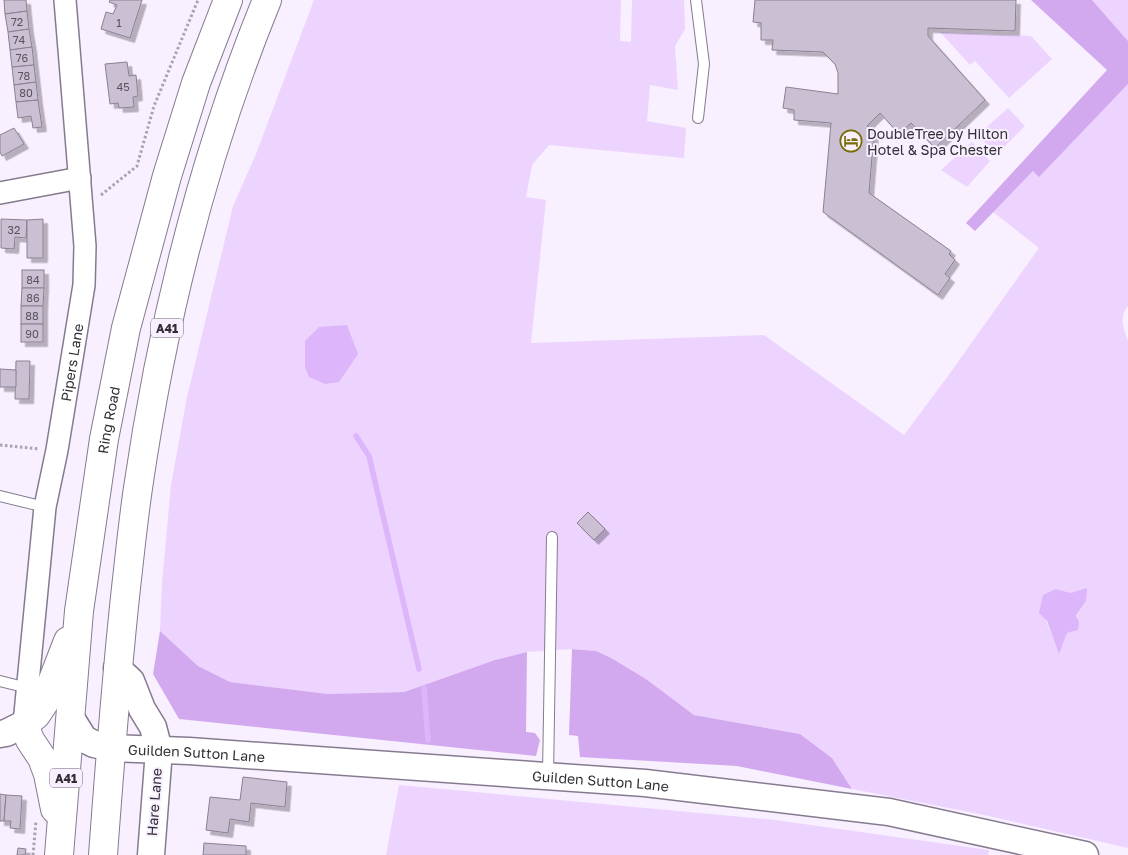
<svg xmlns="http://www.w3.org/2000/svg" width="1128" height="855" font-family="'Golos Text',sans-serif">
<style>
.green{fill:#edd4ff;fill-rule:evenodd}
.forest{fill:#d2a9ee}
.water{fill:#ddb5fa}
.lines{fill:none;stroke-linecap:round;stroke-linejoin:round}
.stream{stroke:#ddb5fa;stroke-width:5.5}
.building{fill:#cabfd3;stroke:#8b8092;filter:url(#shadow)}
.service-casing{stroke:#867b8e;stroke-width:12}
.minor-casing{stroke:#867b8e;stroke-width:24}
.tertiary-casing{stroke:#867b8e;stroke-width:29}
.trunk-casing{stroke:#867b8e;stroke-width:30}
.path{stroke:#a9a2af;stroke-width:3;stroke-dasharray:2.5 2.5;stroke-linecap:butt}
.service{stroke:#fff;stroke-width:10}
.minor{stroke:#fff;stroke-width:21}
.tertiary{stroke:#fff;stroke-width:26}
.trunk{stroke:#fff;stroke-width:28}
.labels{text-anchor:middle;dominant-baseline:central;stroke-width:4;stroke-linejoin:round;paint-order:stroke}
.number-label{font-size:11px;fill:#58525c}
.shield{fill:#f8efff;stroke:#6d6872;stroke-width:1}
.shield-label{font-size:12px;font-weight:bold;fill:#322e35}
.poi-label{font-size:14px;fill:#322e35;stroke:#f8efff;text-anchor:start}
.street-label{font-size:14px;fill:#322e35;stroke:#f8efff}
</style>
<defs>
<filter id="shadow"><feDropShadow dx="4.5" dy="4.5" stdDeviation="0" flood-color="#0004"/></filter>
</defs>
<rect width="100%" height="100%" fill="#f8efff"/>
<g class="green">
<path d="M314 0H621L620 41 631 42 632 0H684L685 29 675 46 678 90 650 85 647 121 686 128 684 158 549 145 532 165 526 197 546 200 531 343 764 335 904 435 948 376 1039 248 993 212 1033 171 1039 176 1128 84V306C1119 316 1123 329 1128 341V848L989 816 852 789 832 758 800 734 694 715 646 679 596 651 572 649 527 652 495 660 404 692 328 694 230 682 198 666 160 631 162 583 171 485 187 397 233 206 256 154ZM1056 589 1071 593 1086 601 1067 633 1059 653 1046 621Z"/>
<polygon points="1092,0 1128,0 1128,41"/>
<polygon points="940,32 1031,36 1052,59 1009,98 975,61 970,65"/>
<polygon points="1008,108 1025,126 996,155 978,135"/>
<polygon points="972,142 990,161 967,187 941,170"/>
<polygon points="399,785 775,820 989,850 988,855 386,855"/>
</g>
<g class="forest">
<polygon points="1031,0 1092,0 1128,41 1128,84 1039,177 1033,171 975,231 966,223 1107,70"/>
<polygon points="160,631 198,666 230,682 328,694 404,692 495,660 527,652 526,732 535,733 540,740 536,756 179,719 153,674"/>
<polygon points="572,649 596,651 611,658 646,679 694,715 800,734 832,758 852,789 737,766 580,757 578,736 569,735"/>
</g>
<g class="water">
<polygon points="347,325 358,354 339,382 325,384 309,377 305,367 305,341 319,327"/>
<polygon points="1087,588 1086,601 1076,616 1079,622 1078,630 1067,633 1059,654 1047,621 1039,613 1043,595 1056,589 1071,593"/>
</g>
<g class="lines">
<g class="stream">
<polyline points="356,436 369,456 419,669"/>
<polyline points="424,688 428,740"/>
</g>
</g>
<g class="building">
<polygon points="4,0 26,0 27,11 5,14"/>
<polygon points="110,0 142,0 130,38 101,29 106,12 113,14 117,5 109,2"/>
<polygon points="755,0 1016,0 1015,31 928,28 928,36 985,100 935,148 911,123 899,134 880,113 867,126 874,133 869,193 951,251 949,254 955,260 945,274 950,278 938,295 823,212 831,123 794,120 794,110 783,108 786,87 838,94 838,73 835,64 823,52 772,50 773,40 761,40 761,23 753,22"/>
<polygon points="27,11 29,29 8,32 5,14"/>
<polygon points="29,29 32,47 10,50 8,32"/>
<polygon points="32,47 34,65 12,67 10,50"/>
<polygon points="127,62 129,76 136,75 138,96 133,97 134,107 119,108 118,103 110,104 105,64"/>
<polygon points="34,65 36,82 14,85 12,67"/>
<polygon points="36,82 38,100 16,102 14,85"/>
<polygon points="38,100 42,127 33,128 31,116 18,118 16,102"/>
<polygon points="14,128 24,144 2,156 0,152 0,135"/>
<polygon points="1,219 27,220 26,238 15,237 14,249 1,248"/>
<polygon points="43,219 43,258 27,258 27,220"/>
<rect x="22" y="270" width="22" height="18"/>
<polygon points="22,288 44,288 43,306 21,306"/>
<rect x="21" y="306" width="22" height="18"/>
<rect x="21" y="324" width="22" height="18"/>
<polygon points="16,361 30,361 29,399 15,399"/>
<polygon points="0,369 16,370 16,387 0,387"/>
<polygon points="588,512 605,529 594,540 577,523"/>
<polygon points="243,777 287,782 285,807 251,803 249,822 230,819 228,833 206,830 210,797 240,800"/>
<polygon points="0,794 6,795 4,821 0,821"/>
<polygon points="6,795 22,796 20,829 10,828 11,821 4,821"/>
<polygon points="204,843 246,846 246,855 203,855"/>
<polygon points="18,848 26,849 25,855 17,855"/>
</g>
<g class="lines">
<g class="service-casing">
<g id="service">
<polyline points="696,0 704,64 698,118"/>
<polyline points="0,496 45,507"/>
<polyline points="0,681 28,688"/>
<polyline points="548,775 552,537"/>
</g>
</g>
<g class="minor-casing">
<g id="minor">
<polyline points="0,193 80,178"/>
<path id="s1" d="M24 724 45 507 57 450 84 285 85 246 65 0"/>
</g>
</g>
<g class="tertiary-casing">
<g id="tertiary">
<polyline points="117,668 131,681 142,709 153,727 159,750 151,855"/>
<path id="s2" d="M71 718 84 739 94 744 111 748 189 751 645 783 889 812 1085 855"/>
<polyline points="0,734 6,733 24,724"/>
</g>
</g>
<g class="trunk-casing">
<g id="trunk">
<polyline points="55,809 48,774 42,758 30,740 24,724 36,715 44,703 68,641"/>
<path id="s3" d="M59 855 79 611 104 439 126 328 167 176 196 83 228 0"/>
<path d="M103 855C110 760 117 665 128 570 131 543 134 515 138 488 162 323 204 154 267 0"/>
</g>
</g>
<g class="path">
<polyline points="101,195 137,166 154,106 198,0"/>
<polyline points="0,445 39,449"/>
<polyline points="33,855 36,821"/>
</g>
<use href="#service" class="service"/>
<use href="#minor" class="minor"/>
<use href="#tertiary" class="tertiary"/>
<use href="#trunk" class="trunk"/>
</g>
<defs>
<g id="hotel-ring" transform="scale(1.125)"><circle r="9.5" fill="#f8efff" stroke="#786b04" stroke-width="1.5"/><path d="M-6-4.5h1.5V1H6V5H4.5V3h-9V5H-6ZM-4 0a1.8 1.8 0 1 1 3.6 0ZM.5 0V-2.5h3Q6-2.5 6 0Z" fill="#786b04"/></g>
</defs>
<g fill-rule="evenodd">
<use href="#hotel-ring" x="851" y="141"/>
</g>
<g class="labels">
<g class="number-label">
<text x="17" y="21">72</text>
<text x="119" y="22">1</text>
<text x="19" y="39">74</text>
<text x="22" y="57">76</text>
<text x="24" y="75">78</text>
<text x="123" y="86">45</text>
<text x="26" y="92">80</text>
<text x="14" y="229">32</text>
<text x="33" y="279">84</text>
<text x="33" y="297">86</text>
<text x="32" y="315">88</text>
<text x="32" y="333">90</text>
</g>
<g class="shield">
<rect x="151" y="318.5" width="32" height="19" rx="4"/>
<rect x="50" y="768.5" width="32" height="19" rx="4"/>
</g>
<g class="shield-label">
<text x="167" y="328">A41</text>
<text x="66" y="778">A41</text>
</g>
<g class="poi-label">
<text x="867" y="133">DoubleTree by Hilton<tspan x="867" dy="16">Hotel &amp; Spa Chester</tspan></text>
</g>
<g class="street-label">
<text stroke="none"><textPath href="#s1" startOffset="365">Pipers Lane</textPath></text>
<text stroke="none"><textPath href="#s3" startOffset="438">Ring Road</textPath></text>
<text stroke="none"><textPath href="#s2" startOffset="139">Guilden Sutton Lane</textPath></text>
<text stroke="none"><textPath href="#s2" startOffset="544">Guilden Sutton Lane</textPath></text>
<text transform="translate(154 802) rotate(-86)">Hare Lane</text>
</g>
</g>
</svg>
